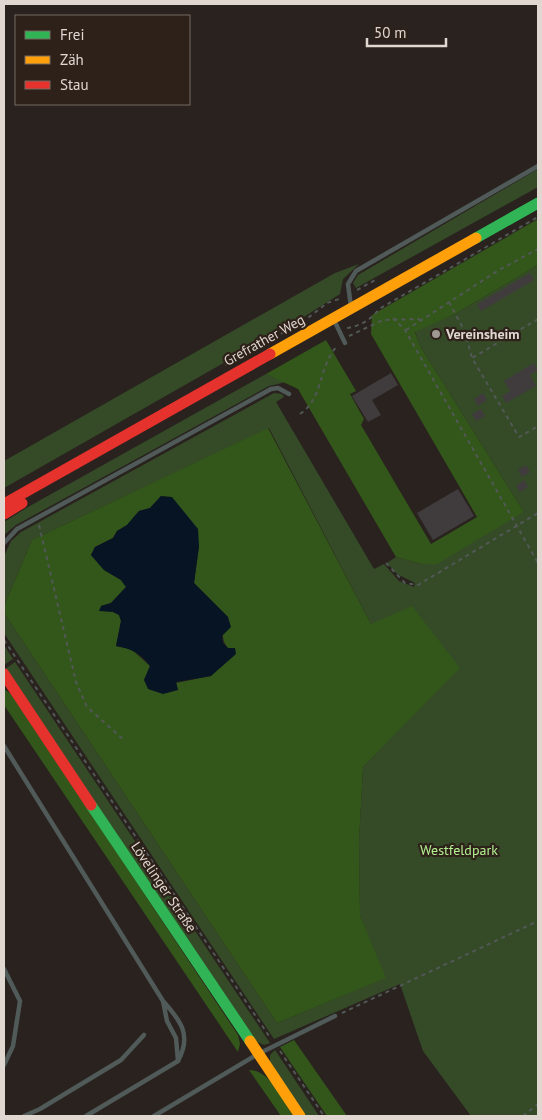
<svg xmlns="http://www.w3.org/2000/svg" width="542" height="1120" font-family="'PT Sans',sans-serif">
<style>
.green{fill:#354b28}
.forest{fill:#33571a;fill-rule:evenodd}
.water{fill:#061424}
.building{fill:#403c3d}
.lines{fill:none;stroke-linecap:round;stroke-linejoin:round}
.path{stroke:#515855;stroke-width:2;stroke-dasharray:4 4;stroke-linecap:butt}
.lane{stroke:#4f5a59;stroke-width:4.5}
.fast{stroke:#30b455;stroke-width:11}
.slow{stroke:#ff9f0a;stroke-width:11}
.jam{stroke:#e5322d;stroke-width:11}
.poi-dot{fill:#a09892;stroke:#2e2119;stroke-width:2}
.labels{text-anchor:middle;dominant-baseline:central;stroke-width:4.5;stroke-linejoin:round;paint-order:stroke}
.poi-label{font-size:14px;font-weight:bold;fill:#e0d7d1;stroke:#2e2119;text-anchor:start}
.street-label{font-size:14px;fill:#e0d7d1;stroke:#2e2119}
.park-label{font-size:14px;fill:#b2f191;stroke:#2e2119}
</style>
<rect width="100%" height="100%" fill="#29221e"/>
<g class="green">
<polygon points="538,169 538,187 356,288 353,283 358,275"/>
<polygon points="359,264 343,279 340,294 299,320 4,488 4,461 335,273"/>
<polygon points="538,265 538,1116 471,1116 423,1051 400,984 274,1039 4,633 4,613 277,1023 385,978 360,915 359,841 363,767 459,668 371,624 269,428 32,540 4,606 5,554 11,541 21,532 274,393 282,394 284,397 276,402 374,569 384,564 399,581 414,587 415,583 397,574 387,563 396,557 422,564 524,512 420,346 415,331 455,314"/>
<polygon points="266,374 286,382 269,386 16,525 4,535 4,522 28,507"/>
<polygon points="4,645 13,659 4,665"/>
<polygon points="15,662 270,1043 264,1045 255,1041 5,669"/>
<polygon points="275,1050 319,1116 305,1116 270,1064 270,1055"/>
</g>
<g class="forest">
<polygon points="538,219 538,265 455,314 415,332 420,346 524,512 437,564 422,564 396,557 298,389 266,374 326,340 356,391 350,394 364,419 361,425 431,544 477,517 371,334 372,315"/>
<path d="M268 428 371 624 412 606 460 668 363 767 359 841 360 915 386 978 277 1023 4 613V606L32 540ZM161 496 199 546 194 583 228 617C224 629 219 638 228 648L211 676 176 683 178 690 144 680 150 666 131 649 116 646 121 621 119 615 101 606 111 603 126 587 121 580 104 570 91 555 95 547 113 538 117 531 127 525 139 511 150 508Z"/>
<polygon points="4,689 11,694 238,1035 240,1044 238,1052 4,705"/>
<polygon points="294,1040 347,1116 327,1116 280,1047"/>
<path d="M249 1070C270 1070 283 1100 293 1116H281Z"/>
</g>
<path class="water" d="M161 496 172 497 198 529 199 546 194 583 228 617 231 627 222 636 223 643 228 648H235L236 654 211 676 176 682 178 690 163 694 148 689 144 680 150 666C140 653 132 649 116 646L121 621 119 615 113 612 99 611 101 606 111 603 126 587 121 580 104 570 91 555 95 547 113 538 117 531 127 525 139 511 150 508Z"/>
<g class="building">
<polygon points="530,273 534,280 481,311 477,304"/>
<polygon points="439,327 443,334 433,340 429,333"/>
<polygon points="534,363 538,370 530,375 536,386 506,403 502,396 510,391 504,381"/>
<polygon points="391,373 398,385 372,400 381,415 368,422 352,396"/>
<polygon points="483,393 487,400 478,406 474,399"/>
<polygon points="481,409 485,416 476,421 472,414"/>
<polygon points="526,465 530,472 522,477 518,470"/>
<polygon points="524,480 528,487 520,492 516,486"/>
<polygon points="458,489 474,516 433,540 417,513"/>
</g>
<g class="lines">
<g class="path">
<polyline points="357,290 377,279"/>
<polyline points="449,302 465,332 472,358"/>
<polyline points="393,318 405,330 538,563"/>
<polyline points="538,319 472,358 519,437 538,426"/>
<path d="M347 328C360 326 371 320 379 309L538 217"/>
<polyline points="406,330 499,270 538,249"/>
<polyline points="349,336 383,320 420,319"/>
<polyline points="225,365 304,321 327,303 342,298"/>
<path d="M300 414C324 398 318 366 338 345"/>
<polyline points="39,525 76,682 87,707 125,741"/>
<polyline points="386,563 405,583 418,585 538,513"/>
<polyline points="4,640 271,1039"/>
<polyline points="342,1013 538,921"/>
<polyline points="280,1051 324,1116"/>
<polyline points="523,1116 538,1104"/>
</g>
<g class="lane">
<polyline points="351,307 348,284 356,271 538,166"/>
<polyline points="334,320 345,343"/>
<polyline points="4,543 17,529 271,389 278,388 289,394"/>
<path d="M4 746 163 1001C181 1021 192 1035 178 1061L176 1038 167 1021 163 1001"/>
<polyline points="4,969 20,1001 13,1046 4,1065"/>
<polyline points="24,1116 40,1109 121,1060 144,1035"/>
<polyline points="86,1116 178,1061"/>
<polyline points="154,1116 258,1054 335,1016"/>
</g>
<g class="fast">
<polyline points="476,238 538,203"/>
<polyline points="91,805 250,1041"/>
</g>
<g class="slow">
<polyline points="270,354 476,238"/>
<polyline points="250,1041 300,1116"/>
</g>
<g class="jam">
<polyline points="4,504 270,354"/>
<polyline points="4,514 22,503"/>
<polyline points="4,674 91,805"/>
</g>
</g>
<circle class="poi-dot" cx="436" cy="334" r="5"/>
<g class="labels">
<g class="poi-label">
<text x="446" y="334">Vereinsheim</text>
</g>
<g class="street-label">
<text transform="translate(264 340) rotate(-29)">Grefrather Weg</text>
<text transform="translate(164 887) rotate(56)">Lövelinger Straße</text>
</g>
<g class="park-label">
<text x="459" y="850">Westfeldpark</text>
</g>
</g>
<rect width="542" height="1120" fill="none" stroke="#e0d7d1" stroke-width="10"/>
<rect x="15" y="15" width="175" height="90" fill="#2e2119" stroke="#756a63"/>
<rect x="25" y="31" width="25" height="8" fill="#30b455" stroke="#756a63"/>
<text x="60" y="40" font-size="15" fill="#e0d7d1">Frei</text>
<rect x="25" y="56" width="25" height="8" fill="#ff9f0a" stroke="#756a63"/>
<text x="60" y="65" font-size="15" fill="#e0d7d1">Zäh</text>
<rect x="25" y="81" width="25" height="8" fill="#e5322d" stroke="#756a63"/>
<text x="60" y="90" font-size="15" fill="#e0d7d1">Stau</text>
<path d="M367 38v8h79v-8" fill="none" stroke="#e0d7d1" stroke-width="2.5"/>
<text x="374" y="38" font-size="15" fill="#e0d7d1" stroke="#2e2119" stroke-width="4" paint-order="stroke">50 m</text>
</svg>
